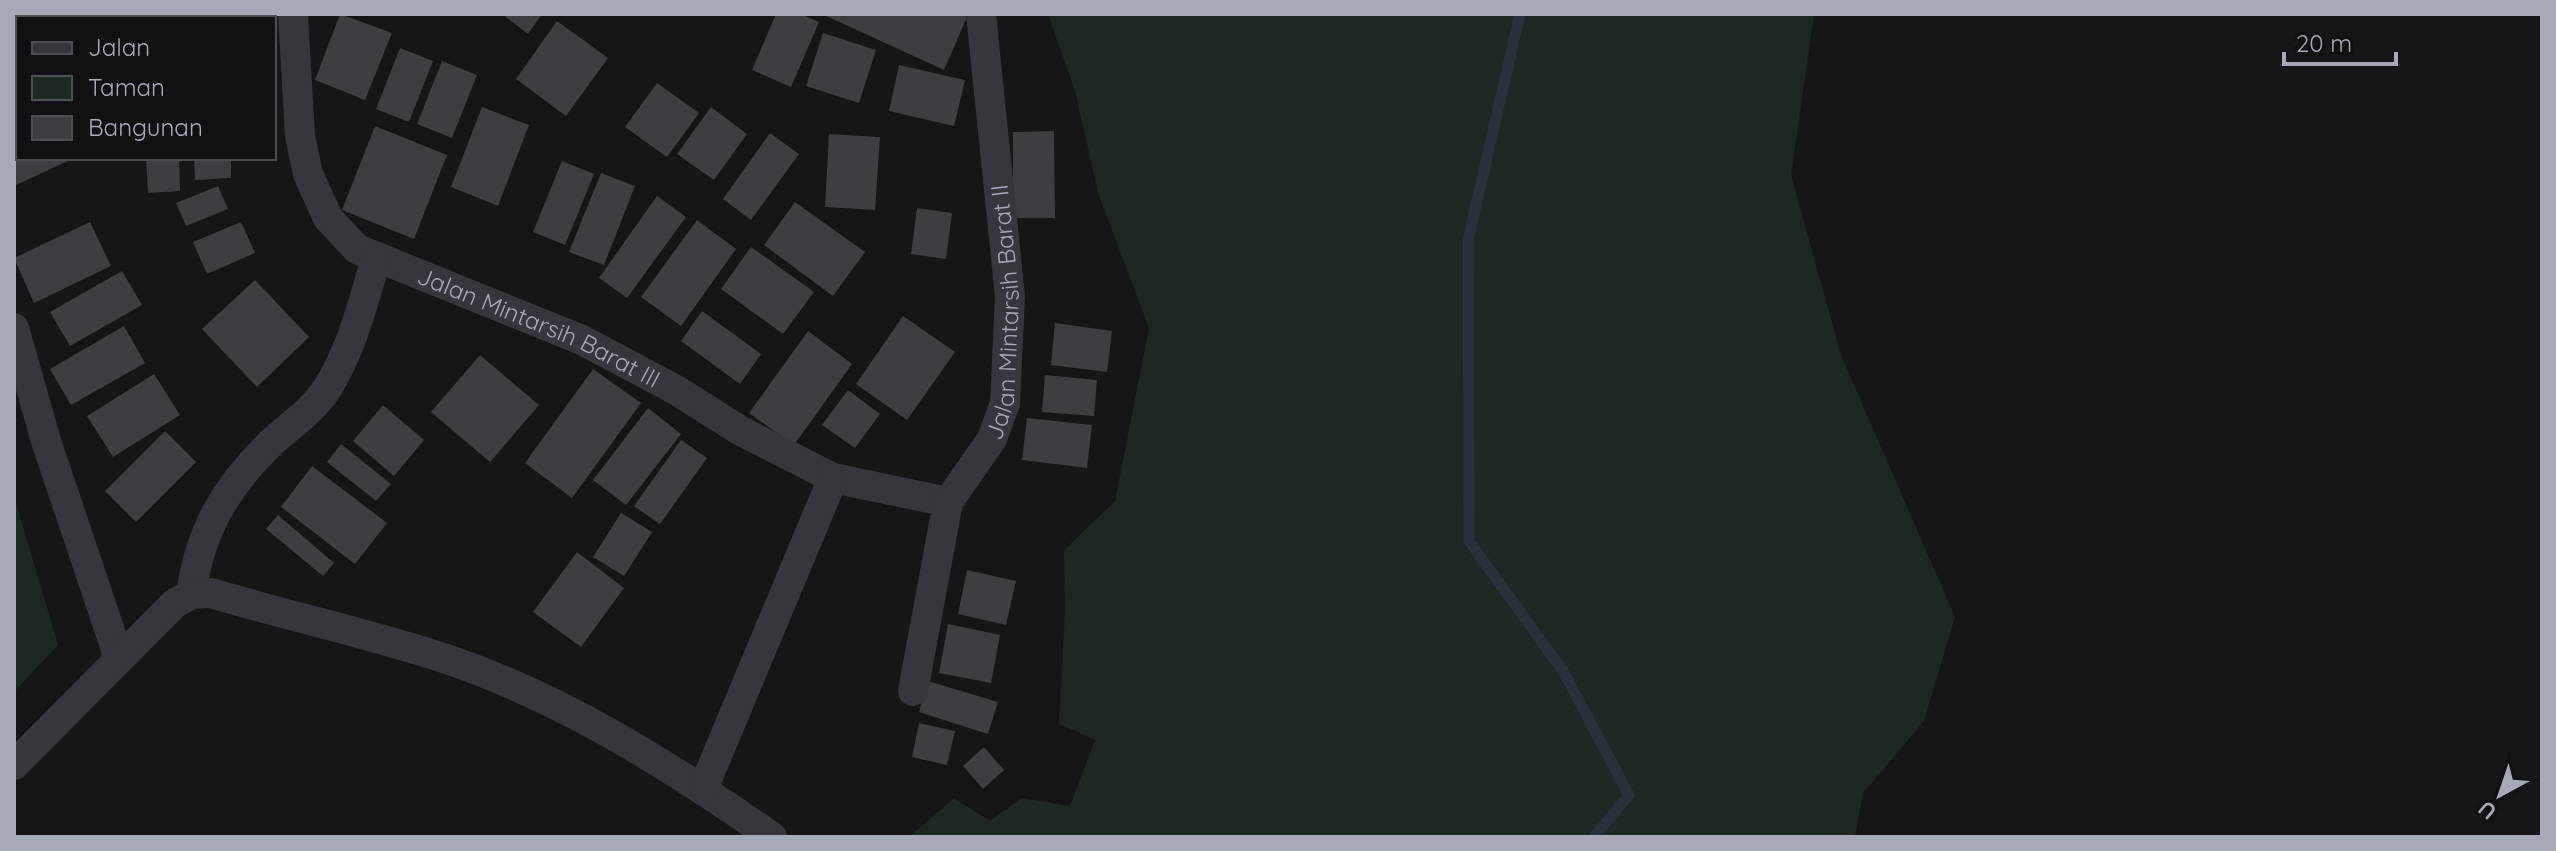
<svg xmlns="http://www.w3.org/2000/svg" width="2556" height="851" font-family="Quicksand,sans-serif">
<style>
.green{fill:#1f2722}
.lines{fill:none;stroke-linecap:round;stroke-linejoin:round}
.stream{stroke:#2b313c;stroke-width:11}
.building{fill:#3d3d42}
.street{stroke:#36363c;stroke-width:30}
.labels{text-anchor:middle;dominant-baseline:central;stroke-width:8;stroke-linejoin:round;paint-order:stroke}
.street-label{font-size:24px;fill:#a7a9b8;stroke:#111012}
</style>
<rect width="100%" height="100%" fill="#161517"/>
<g class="green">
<polygon points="1044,14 1814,14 1791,175 1841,355 1955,617 1924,721 1863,793 1855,837 909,837 954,798 990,821 1022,798 1070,806 1095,740 1059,724 1065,612 1064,550 1115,501 1149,328 1098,193 1075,91 1049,17"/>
<polygon points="14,496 58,645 14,692"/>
</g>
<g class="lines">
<polyline class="stream" points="1520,14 1468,240 1469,541 1563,671 1629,795 1594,837"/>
</g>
<g class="building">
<polygon points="340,14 392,33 365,100 315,80"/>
<polygon points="502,14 542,14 528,34"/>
<polygon points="776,14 801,14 819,22 791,87 752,70"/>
<polygon points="822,14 961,14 967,17 944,70"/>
<polygon points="557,21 608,58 566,116 516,79"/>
<polygon points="823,33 876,50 859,103 806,86"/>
<polygon points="400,48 433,61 409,122 376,109"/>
<polygon points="442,61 477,75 452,138 417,124"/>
<polygon points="899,65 965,80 954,126 889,111"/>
<polygon points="657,83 699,113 667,157 625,127"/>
<polygon points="482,107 529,125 498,206 451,187"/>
<polygon points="711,107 747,134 714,180 677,154"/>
<polygon points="18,110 18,158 74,158 14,186 14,112"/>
<polygon points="375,126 447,155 414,239 342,210"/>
<polygon points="1054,131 1055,218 1013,218 1013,132"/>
<polygon points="770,133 799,154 751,220 723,199"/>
<polygon points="829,134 880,137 875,210 825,207"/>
<polygon points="146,158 179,158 180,191 148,193"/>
<polygon points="194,158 231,158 231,178 195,180"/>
<polygon points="562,161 594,174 565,245 533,232"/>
<polygon points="601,173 635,186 604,265 569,252"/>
<polygon points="218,186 228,209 186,226 176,203"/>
<polygon points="657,196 686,217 627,298 599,278"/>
<polygon points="795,202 865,252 833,296 764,245"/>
<polygon points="917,208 952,213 946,259 911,254"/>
<polygon points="697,220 736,249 681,326 641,297"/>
<polygon points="90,222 111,266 34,303 14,258"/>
<polygon points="241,222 255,253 207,274 193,242"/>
<polygon points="751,247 814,292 783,334 721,289"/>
<polygon points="122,271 142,305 70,346 50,312"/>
<polygon points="255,280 309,337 257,387 202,329"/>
<polygon points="702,311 761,354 740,384 681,341"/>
<polygon points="903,316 955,352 907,420 856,384"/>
<polygon points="1055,323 1112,331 1107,372 1051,365"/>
<polygon points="124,326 145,363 71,405 50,369"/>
<polygon points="808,331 852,364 794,445 749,413"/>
<polygon points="480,355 539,405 490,462 431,412"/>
<polygon points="593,369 641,403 572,498 525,463"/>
<polygon points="154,374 180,415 113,457 87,416"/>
<polygon points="1045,375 1097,380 1094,416 1042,412"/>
<polygon points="848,390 880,414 855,448 822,425"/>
<polygon points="383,405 424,440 394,476 353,441"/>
<polygon points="648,408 681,434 626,505 593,480"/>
<polygon points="1027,418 1092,425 1087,468 1022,460"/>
<polygon points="165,431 196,462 136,522 105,491"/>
<polygon points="681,440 707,458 660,524 634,506"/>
<polygon points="341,444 391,484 376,501 327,462"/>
<polygon points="312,466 387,523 355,564 281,507"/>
<polygon points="621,513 652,532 624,576 593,557"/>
<polygon points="278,515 334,563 323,576 266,529"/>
<polygon points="577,552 624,588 581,647 533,612"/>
<polygon points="967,570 1016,581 1006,625 958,614"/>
<polygon points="948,624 1000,635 991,683 939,673"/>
<polygon points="928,681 998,702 988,734 919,712"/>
<polygon points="919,723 955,731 947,765 912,757"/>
<polygon points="984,747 1004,770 983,789 963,766"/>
</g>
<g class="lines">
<g class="street">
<path id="s1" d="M293 14 300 136 308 174 328 218 357 249 582 340 676 390 741 431 833 478 948 502"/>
<polyline points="14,328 46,441 119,658"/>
<path d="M191 594C200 530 226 486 273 441 290 426 313 410 326 390 351 352 363 303 376 259"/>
<path id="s2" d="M913 691 948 502 992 439 1005 403 1010 297 981 14"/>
<path d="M14 765 174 604 191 594 211 593C285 615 361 632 434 655 555 693 669 765 772 837"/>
<polyline points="703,789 833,478"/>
</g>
</g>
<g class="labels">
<g class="street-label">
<text stroke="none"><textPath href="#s2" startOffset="398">Jalan Mintarsih Barat II</textPath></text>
<text stroke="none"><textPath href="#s1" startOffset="450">Jalan Mintarsih Barat III</textPath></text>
</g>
</g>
<rect width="2556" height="851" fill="none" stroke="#a7a9b8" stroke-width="32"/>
<rect x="16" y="16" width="260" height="144" fill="#111012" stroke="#4d4d54" stroke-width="2"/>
<rect x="32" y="42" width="40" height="12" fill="#36363c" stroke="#4d4d54" stroke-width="2"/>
<text x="88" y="56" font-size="24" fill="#a7a9b8">Jalan</text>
<rect x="32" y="76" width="40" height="24" fill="#1f2722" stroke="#4d4d54" stroke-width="2"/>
<text x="88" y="96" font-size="24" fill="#a7a9b8">Taman</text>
<rect x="32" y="116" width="40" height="24" fill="#3d3d42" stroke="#4d4d54" stroke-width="2"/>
<text x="88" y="136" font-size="24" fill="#a7a9b8">Bangunan</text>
<g transform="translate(2500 795) rotate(220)" stroke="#111012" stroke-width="6" paint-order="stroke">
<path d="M0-6L14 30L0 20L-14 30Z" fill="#a7a9b8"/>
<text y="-12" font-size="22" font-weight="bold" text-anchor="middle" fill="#a7a9b8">U</text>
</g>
<path d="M2284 52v12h112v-12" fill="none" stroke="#a7a9b8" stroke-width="4"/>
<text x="2296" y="52" font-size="24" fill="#a7a9b8" stroke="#111012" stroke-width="6" paint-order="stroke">20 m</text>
</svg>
